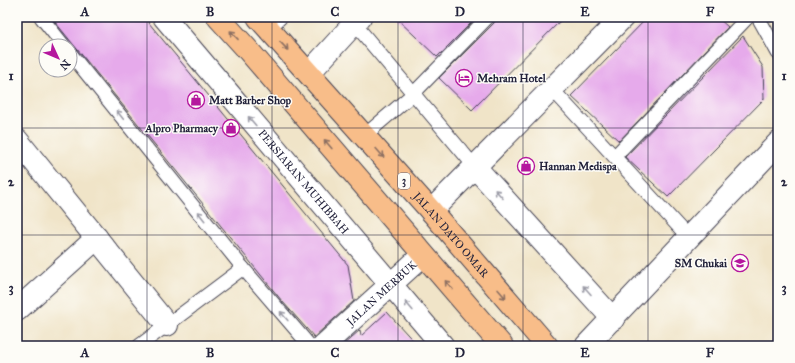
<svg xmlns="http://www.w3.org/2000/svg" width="795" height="363" font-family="'IM FELL Great Primer',serif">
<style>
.building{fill:#e6aaeb}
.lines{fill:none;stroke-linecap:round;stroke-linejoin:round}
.lane-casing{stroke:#413f50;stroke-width:15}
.street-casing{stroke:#413f50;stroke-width:24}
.highway-casing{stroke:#413f50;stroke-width:24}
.lane{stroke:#fff;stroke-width:13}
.street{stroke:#fff;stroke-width:22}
.highway{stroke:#f8bd89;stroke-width:22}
.oneway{stroke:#8d7062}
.oneway2{stroke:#9c9ca7}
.grid{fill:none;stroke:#22223b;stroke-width:1;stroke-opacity:0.55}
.labels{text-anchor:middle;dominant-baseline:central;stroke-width:3;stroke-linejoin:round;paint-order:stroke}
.shield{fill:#fdfcf7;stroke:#646373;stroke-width:1}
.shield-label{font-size:10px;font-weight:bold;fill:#22223b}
.poi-label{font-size:11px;font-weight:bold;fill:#22223b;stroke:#fdfcf7;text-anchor:start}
.street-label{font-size:11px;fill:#22223b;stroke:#fdfcf7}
.neatline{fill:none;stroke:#22223b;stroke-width:1.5}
.grid-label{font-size:13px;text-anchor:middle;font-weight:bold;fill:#22223b}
</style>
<rect width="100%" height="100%" fill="#fdfcf7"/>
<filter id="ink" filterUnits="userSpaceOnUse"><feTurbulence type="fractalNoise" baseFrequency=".025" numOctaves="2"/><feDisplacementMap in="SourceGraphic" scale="8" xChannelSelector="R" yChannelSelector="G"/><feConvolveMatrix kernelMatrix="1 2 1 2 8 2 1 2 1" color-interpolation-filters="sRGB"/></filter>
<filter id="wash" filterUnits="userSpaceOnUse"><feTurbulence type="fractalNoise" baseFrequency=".012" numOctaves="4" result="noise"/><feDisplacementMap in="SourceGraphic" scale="16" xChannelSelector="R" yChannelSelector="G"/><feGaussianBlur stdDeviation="0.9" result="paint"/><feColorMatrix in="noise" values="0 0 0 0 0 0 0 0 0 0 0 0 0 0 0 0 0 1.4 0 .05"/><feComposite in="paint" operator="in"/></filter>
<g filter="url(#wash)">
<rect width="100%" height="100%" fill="#f0e4c8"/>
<g id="blocks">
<g class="building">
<polygon points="51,17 144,17 348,265 354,301 314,337 282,301"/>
<polygon points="395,17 477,17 437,57"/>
<polygon points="496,17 564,17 472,110 439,78 494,23"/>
<polygon points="648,17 717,17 728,27 619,141 571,96"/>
<polygon points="743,36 763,67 764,99 668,197 625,157"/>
<polygon points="387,312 418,346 342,346 360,330 361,336"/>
</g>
</g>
</g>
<g filter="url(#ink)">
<use href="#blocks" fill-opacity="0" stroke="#413f50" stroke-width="1"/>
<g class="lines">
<g class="lane-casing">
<g id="lane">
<polyline points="41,17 64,46"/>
<polyline points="758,17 778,53"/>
<polyline points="354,23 475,167"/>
<polyline points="269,29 281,17"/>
<polyline points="70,53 243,268 310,346"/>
<polyline points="552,89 689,238"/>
<polyline points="364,136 413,94 488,17"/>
<polyline points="615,156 748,17"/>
<polyline points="139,346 243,268"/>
</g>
</g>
<g class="street-casing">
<g id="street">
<path id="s1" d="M164 17 443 346"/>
<polyline points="309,73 360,17"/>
<polyline points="17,140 167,325"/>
<polyline points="475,167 613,319"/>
<polyline points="431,211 623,17"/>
<polyline points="17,310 97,238"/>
<path id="s2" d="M323 346 423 255"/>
<polyline points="586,346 778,143"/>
</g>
</g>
<g class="highway-casing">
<g id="highway">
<polyline points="218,17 248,50 502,346"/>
<path id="s3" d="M258 17 431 211 547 346"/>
</g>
</g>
<use href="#lane" class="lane"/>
<use href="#street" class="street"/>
<use href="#highway" class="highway"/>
</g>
<defs><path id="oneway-shaft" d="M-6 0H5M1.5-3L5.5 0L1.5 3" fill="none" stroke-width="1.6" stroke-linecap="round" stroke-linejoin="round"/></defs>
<g class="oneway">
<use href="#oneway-shaft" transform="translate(234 35) rotate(-133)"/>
<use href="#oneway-shaft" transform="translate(284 46) rotate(47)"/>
<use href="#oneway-shaft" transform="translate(328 144) rotate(-130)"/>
<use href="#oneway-shaft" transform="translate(380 153) rotate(49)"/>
<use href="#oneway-shaft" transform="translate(449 285) rotate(-131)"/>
<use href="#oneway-shaft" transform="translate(502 294) rotate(49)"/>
</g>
<g class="oneway2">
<use href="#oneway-shaft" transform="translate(120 115) rotate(-129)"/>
<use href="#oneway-shaft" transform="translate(252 121) rotate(-130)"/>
<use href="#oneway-shaft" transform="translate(499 194) rotate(-132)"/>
<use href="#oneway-shaft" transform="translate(201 216) rotate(-129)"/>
<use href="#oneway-shaft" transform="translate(587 290) rotate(-132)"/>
<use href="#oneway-shaft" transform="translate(409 306) rotate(-130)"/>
<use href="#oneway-shaft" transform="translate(284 316) rotate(-130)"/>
</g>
</g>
<path class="grid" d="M147 17V346M272 17V346M398 17V346M523 17V346M648 17V346M17 128H778M17 235H778"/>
<defs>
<g id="hotel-ring" transform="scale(0.9)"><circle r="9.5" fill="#fdfcf7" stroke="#b5179e" stroke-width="1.5"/><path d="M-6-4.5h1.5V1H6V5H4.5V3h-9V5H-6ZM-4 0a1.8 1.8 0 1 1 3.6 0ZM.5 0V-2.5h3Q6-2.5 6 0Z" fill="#b5179e"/></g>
<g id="shop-ring" transform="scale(0.9)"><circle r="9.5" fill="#fdfcf7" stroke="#b5179e" stroke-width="1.5"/><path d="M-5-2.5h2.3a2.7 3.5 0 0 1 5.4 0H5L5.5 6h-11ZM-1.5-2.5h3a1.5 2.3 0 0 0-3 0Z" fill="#b5179e"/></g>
<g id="school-ring" transform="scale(0.9)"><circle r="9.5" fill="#fdfcf7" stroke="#b5179e" stroke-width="1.5"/><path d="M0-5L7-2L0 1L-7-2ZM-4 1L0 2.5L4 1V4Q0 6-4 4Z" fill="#b5179e"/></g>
</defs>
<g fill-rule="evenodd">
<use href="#hotel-ring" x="464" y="78"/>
<use href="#shop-ring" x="196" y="100"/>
<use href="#shop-ring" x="231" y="128"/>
<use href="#shop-ring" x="526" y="166"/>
<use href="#school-ring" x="740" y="263"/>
</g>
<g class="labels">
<rect class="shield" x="398" y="173" width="12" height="16" rx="3"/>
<g class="shield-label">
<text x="404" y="181">3</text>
</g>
<g class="poi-label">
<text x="477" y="78">Mehram Hotel</text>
<text x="209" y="100">Matt Barber Shop</text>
<text x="218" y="128" text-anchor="end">Alpro Pharmacy</text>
<text x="539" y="166">Hannan Medispa</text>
<text x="727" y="263" text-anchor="end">SM Chukai</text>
</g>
<g class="street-label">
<text stroke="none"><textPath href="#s1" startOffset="216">PERSIARAN MUHIBBAH</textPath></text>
<text stroke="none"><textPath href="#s3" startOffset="291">JALAN DATO OMAR</textPath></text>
<text stroke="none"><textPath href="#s2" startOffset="79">JALAN MERBUK</textPath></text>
</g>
</g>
<rect width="795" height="363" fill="none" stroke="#fdfcf7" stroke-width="44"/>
<g transform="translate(58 58) rotate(134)"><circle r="19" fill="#fdfcf7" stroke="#a5a5ac"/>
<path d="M0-3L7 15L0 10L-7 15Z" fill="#b5179e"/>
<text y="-6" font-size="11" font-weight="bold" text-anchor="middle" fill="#22223b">N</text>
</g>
<rect x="22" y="22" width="751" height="319" class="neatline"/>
<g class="grid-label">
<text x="85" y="16">A</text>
<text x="210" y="16">B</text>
<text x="335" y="16">C</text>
<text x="460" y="16">D</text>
<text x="585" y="16">E</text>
<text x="710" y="16">F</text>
<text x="11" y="80">1</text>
<text x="784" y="80">1</text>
<text x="11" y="186">2</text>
<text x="784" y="186">2</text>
<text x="11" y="292">3</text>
<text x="784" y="292">3</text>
<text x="85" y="357">A</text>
<text x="210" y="357">B</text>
<text x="335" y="357">C</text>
<text x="460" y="357">D</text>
<text x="585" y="357">E</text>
<text x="710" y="357">F</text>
</g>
</svg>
